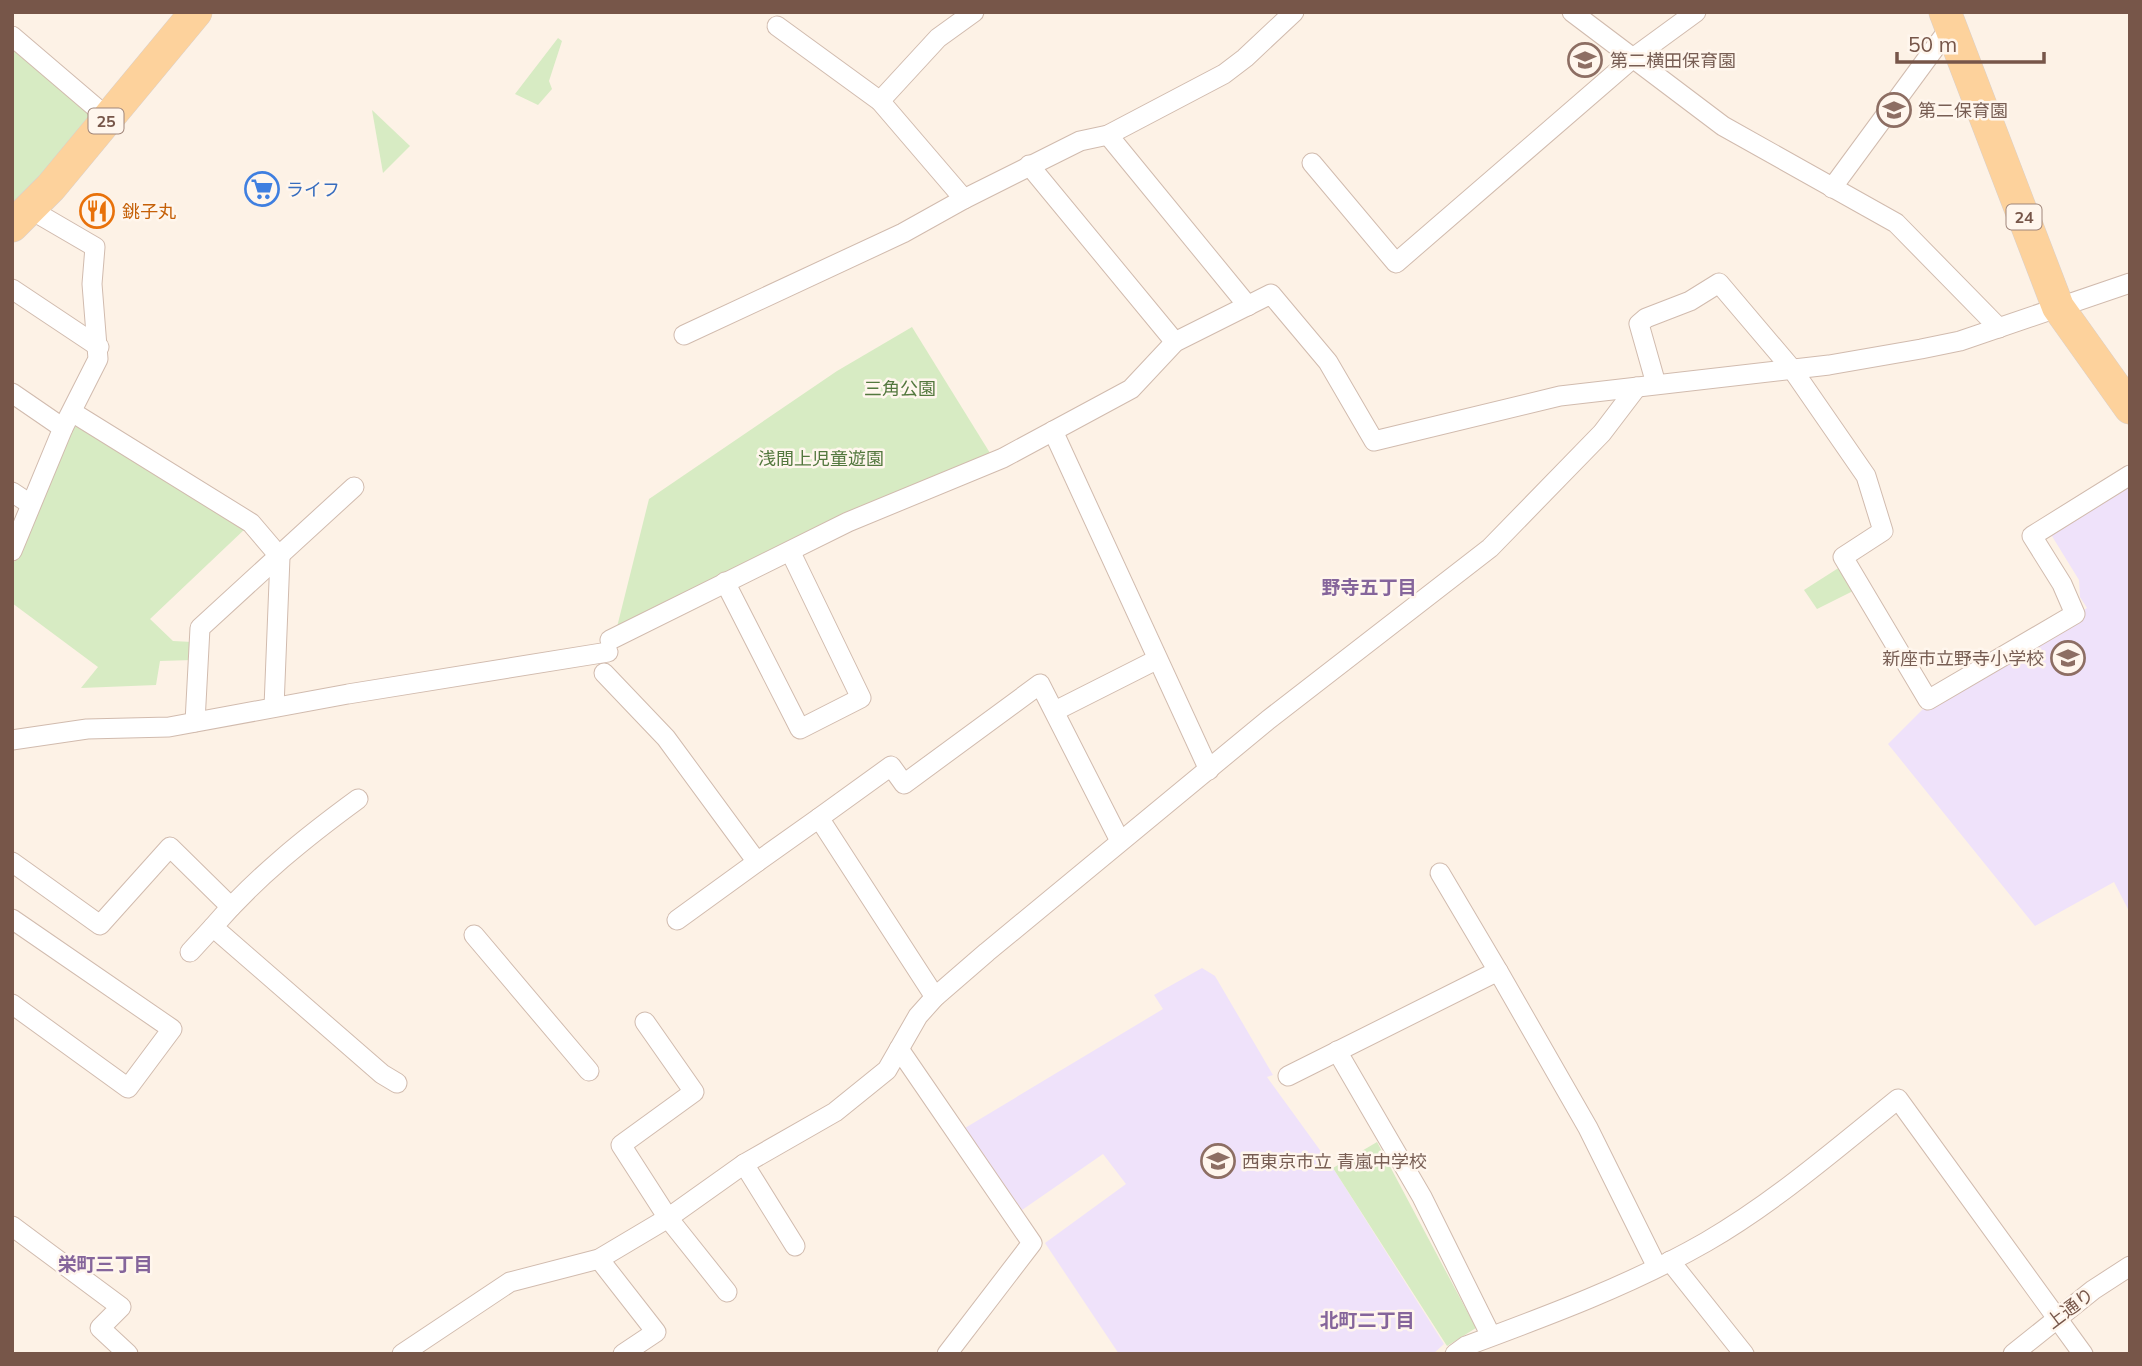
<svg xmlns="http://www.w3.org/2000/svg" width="2142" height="1366" font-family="Mulish,'Noto Sans JP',sans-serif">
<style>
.education{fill:#efe2fa}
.green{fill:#d7ebc3}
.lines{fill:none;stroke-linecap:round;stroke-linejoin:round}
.minor-casing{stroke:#d1bbae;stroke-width:21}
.primary-casing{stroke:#d9d0cc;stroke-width:33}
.minor{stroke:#fff;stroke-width:19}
.primary{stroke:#fdd29c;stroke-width:32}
.labels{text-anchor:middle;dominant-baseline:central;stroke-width:5;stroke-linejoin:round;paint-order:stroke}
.shield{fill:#fff6ed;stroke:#a0867a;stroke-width:2}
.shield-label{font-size:16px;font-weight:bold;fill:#775649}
.education-label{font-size:18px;fill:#785e54;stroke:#fff6ed;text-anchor:start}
.shop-label{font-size:18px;fill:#366cbe;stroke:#fff6ed;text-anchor:start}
.food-label{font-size:18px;fill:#c56008;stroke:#fff6ed;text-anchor:start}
.park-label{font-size:18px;fill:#53783e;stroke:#fff6ed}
.street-label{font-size:18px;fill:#775649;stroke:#fff6ed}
.neighbourhood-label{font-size:19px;font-weight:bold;fill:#85659b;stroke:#fff6ed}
</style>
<rect width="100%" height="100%" fill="#fdf2e6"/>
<g class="education">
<polygon points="2130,479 2130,913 2114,882 2035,926 1888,744 1925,707 2087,608 2080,597 2079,580 2047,528"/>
<polygon points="1202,968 1215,976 1273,1075 1267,1077 1333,1168 1444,1344 1433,1354 1119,1354 1045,1243 1126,1184 1103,1154 1022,1210 965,1128 1163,1009 1154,995"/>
</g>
<g class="green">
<polygon points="558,38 562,41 549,81 552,89 538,105 515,94"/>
<polygon points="12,42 92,116 48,168 12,203"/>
<polygon points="372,110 410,146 383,173"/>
<polygon points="912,327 990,453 617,627 649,499 837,371"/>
<polygon points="81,425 247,527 150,619 173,641 192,642 193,660 160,661 156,685 81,688 98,667 12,603 12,567 70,428"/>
<polygon points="1840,567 1855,590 1817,609 1804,590"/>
<polygon points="1377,1142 1476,1328 1447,1346 1333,1168"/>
</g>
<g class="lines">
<g class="minor-casing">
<g id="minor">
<polyline points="1572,12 1723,126 1896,223 1999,328"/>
<polyline points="777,26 880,101 964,199"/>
<polyline points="12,36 108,118"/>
<polyline points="880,101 938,38 974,12"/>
<polyline points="1108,135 1248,306"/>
<polyline points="1312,163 1396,263 1633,58 1696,12"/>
<polyline points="1029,165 1175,342"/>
<polyline points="1832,188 1951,26"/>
<polyline points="12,289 99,347"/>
<polyline points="684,335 903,233 964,199 1080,141 1108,135 1224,74 1245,58 1294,12"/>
<polyline points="1656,384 1639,324 1646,318 1690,301 1719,283 1792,369 1866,476 1883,531 1843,557 1928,700 2075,614 2062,584 2032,536 2130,475"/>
<polyline points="12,393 63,428"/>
<polyline points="72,412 251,523 280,557 274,707"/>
<polyline points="1053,431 1209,770"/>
<polyline points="12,492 30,504"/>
<polyline points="12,551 63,428 98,359 92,284 95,247 28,208"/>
<polyline points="725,582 800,729 861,698 791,553"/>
<polyline points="610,640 848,522 1003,458 1131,389 1175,342 1271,294 1328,362 1374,441 1560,396 1829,365 1921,349 1960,341 2130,283"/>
<polyline points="604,673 666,738 757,862 819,818 935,997"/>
<polyline points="1055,711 1156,660"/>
<polyline points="195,722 200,628 354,487"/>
<polyline points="12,740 87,729 169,727 348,694 608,652"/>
<path d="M358 799C306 837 255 878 213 927L382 1074 397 1083"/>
<polyline points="819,818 891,766 904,784 1040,684 1120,841"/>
<polyline points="12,862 100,925 170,847 231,907"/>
<polyline points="1440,873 1498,971"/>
<polyline points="12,919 172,1029 128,1088 12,1004"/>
<polyline points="677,920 757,862"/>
<polyline points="474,935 589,1071"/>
<polyline points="190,952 213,927"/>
<polyline points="645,1022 694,1092 621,1145 668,1218 727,1292"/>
<polyline points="899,1049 1032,1243 947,1354"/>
<polyline points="1337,1051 1422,1197 1491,1336"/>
<polyline points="1288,1076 1498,971 1588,1128 1657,1267"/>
<polyline points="744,1164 795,1246"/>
<polyline points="12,1226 121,1307 100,1328 128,1354"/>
<polyline points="599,1259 656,1332 623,1354"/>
<polyline points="1670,1261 1744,1354"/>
<polyline points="402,1354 510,1282 599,1259 668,1218 744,1164 835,1112 887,1070 918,1016 935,997 987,952 1268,720 1490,548 1602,433 1637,387"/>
<path d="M1455 1354 1466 1346C1547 1316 1631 1285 1706 1242 1775 1202 1836 1149 1898 1099L2083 1354"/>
<polyline points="2013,1354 2093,1290 2130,1266"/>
</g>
</g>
<g class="primary-casing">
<g id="primary">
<polyline points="1945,12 2058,307 2130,408"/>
<polyline points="12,226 51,187 196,12"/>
</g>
</g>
<use href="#minor" class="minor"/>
<use href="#primary" class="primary"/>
</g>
<defs>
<g id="school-ring" transform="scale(1.75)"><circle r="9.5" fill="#fff6ed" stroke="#8d6e63" stroke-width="1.5"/><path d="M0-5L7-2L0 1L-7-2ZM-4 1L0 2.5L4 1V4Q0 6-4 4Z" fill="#8d6e63"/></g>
<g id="supermarket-ring" transform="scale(1.75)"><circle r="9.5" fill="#fff6ed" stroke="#3f7fe0" stroke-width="1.5"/><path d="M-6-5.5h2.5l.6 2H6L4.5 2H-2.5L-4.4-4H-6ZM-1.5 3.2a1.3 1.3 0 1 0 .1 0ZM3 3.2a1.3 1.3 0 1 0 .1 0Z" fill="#3f7fe0"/></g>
<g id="restaurant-ring" transform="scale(1.75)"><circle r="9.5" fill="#fff6ed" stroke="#e8710a" stroke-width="1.5"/><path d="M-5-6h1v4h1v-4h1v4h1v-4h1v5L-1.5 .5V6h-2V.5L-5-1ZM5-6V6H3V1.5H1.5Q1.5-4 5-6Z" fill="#e8710a"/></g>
</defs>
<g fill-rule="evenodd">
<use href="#school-ring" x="1585" y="60"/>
<use href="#school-ring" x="1894" y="110"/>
<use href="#supermarket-ring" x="262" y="189"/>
<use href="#restaurant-ring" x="97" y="211"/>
<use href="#school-ring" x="2068" y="658"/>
<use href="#school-ring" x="1218" y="1161"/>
</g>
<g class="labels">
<g class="shield">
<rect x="88.5" y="108.5" width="35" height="25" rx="5"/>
<rect x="2006.5" y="204.5" width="35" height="25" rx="5"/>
</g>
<g class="shield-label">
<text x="106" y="121">25</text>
<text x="2024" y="217">24</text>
</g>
<g class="education-label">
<text x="1610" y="60">第二横田保育園</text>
<text x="1918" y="110">第二保育園</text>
<text x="2044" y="658" text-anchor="end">新座市立野寺小学校</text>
<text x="1242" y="1161">西東京市立 青嵐中学校</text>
</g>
<g class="shop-label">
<text x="286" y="189">ライフ</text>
</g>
<g class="food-label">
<text x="122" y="211">銚子丸</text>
</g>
<g class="park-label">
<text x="900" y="388">三角公園</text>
<text x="821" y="458">浅間上児童遊園</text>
</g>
<g class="street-label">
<text transform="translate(2070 1308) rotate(-37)">上通り</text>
</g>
<g class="neighbourhood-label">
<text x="1369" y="587">野寺五丁目</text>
<text x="105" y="1264">栄町三丁目</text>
<text x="1367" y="1320">北町二丁目</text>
</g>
</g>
<rect width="2142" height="1366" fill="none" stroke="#775649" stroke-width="28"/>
<path d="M1897 52v10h147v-10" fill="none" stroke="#775649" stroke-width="3.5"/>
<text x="1908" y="52" font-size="21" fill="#775649" stroke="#fff6ed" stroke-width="5" paint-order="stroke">50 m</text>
</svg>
